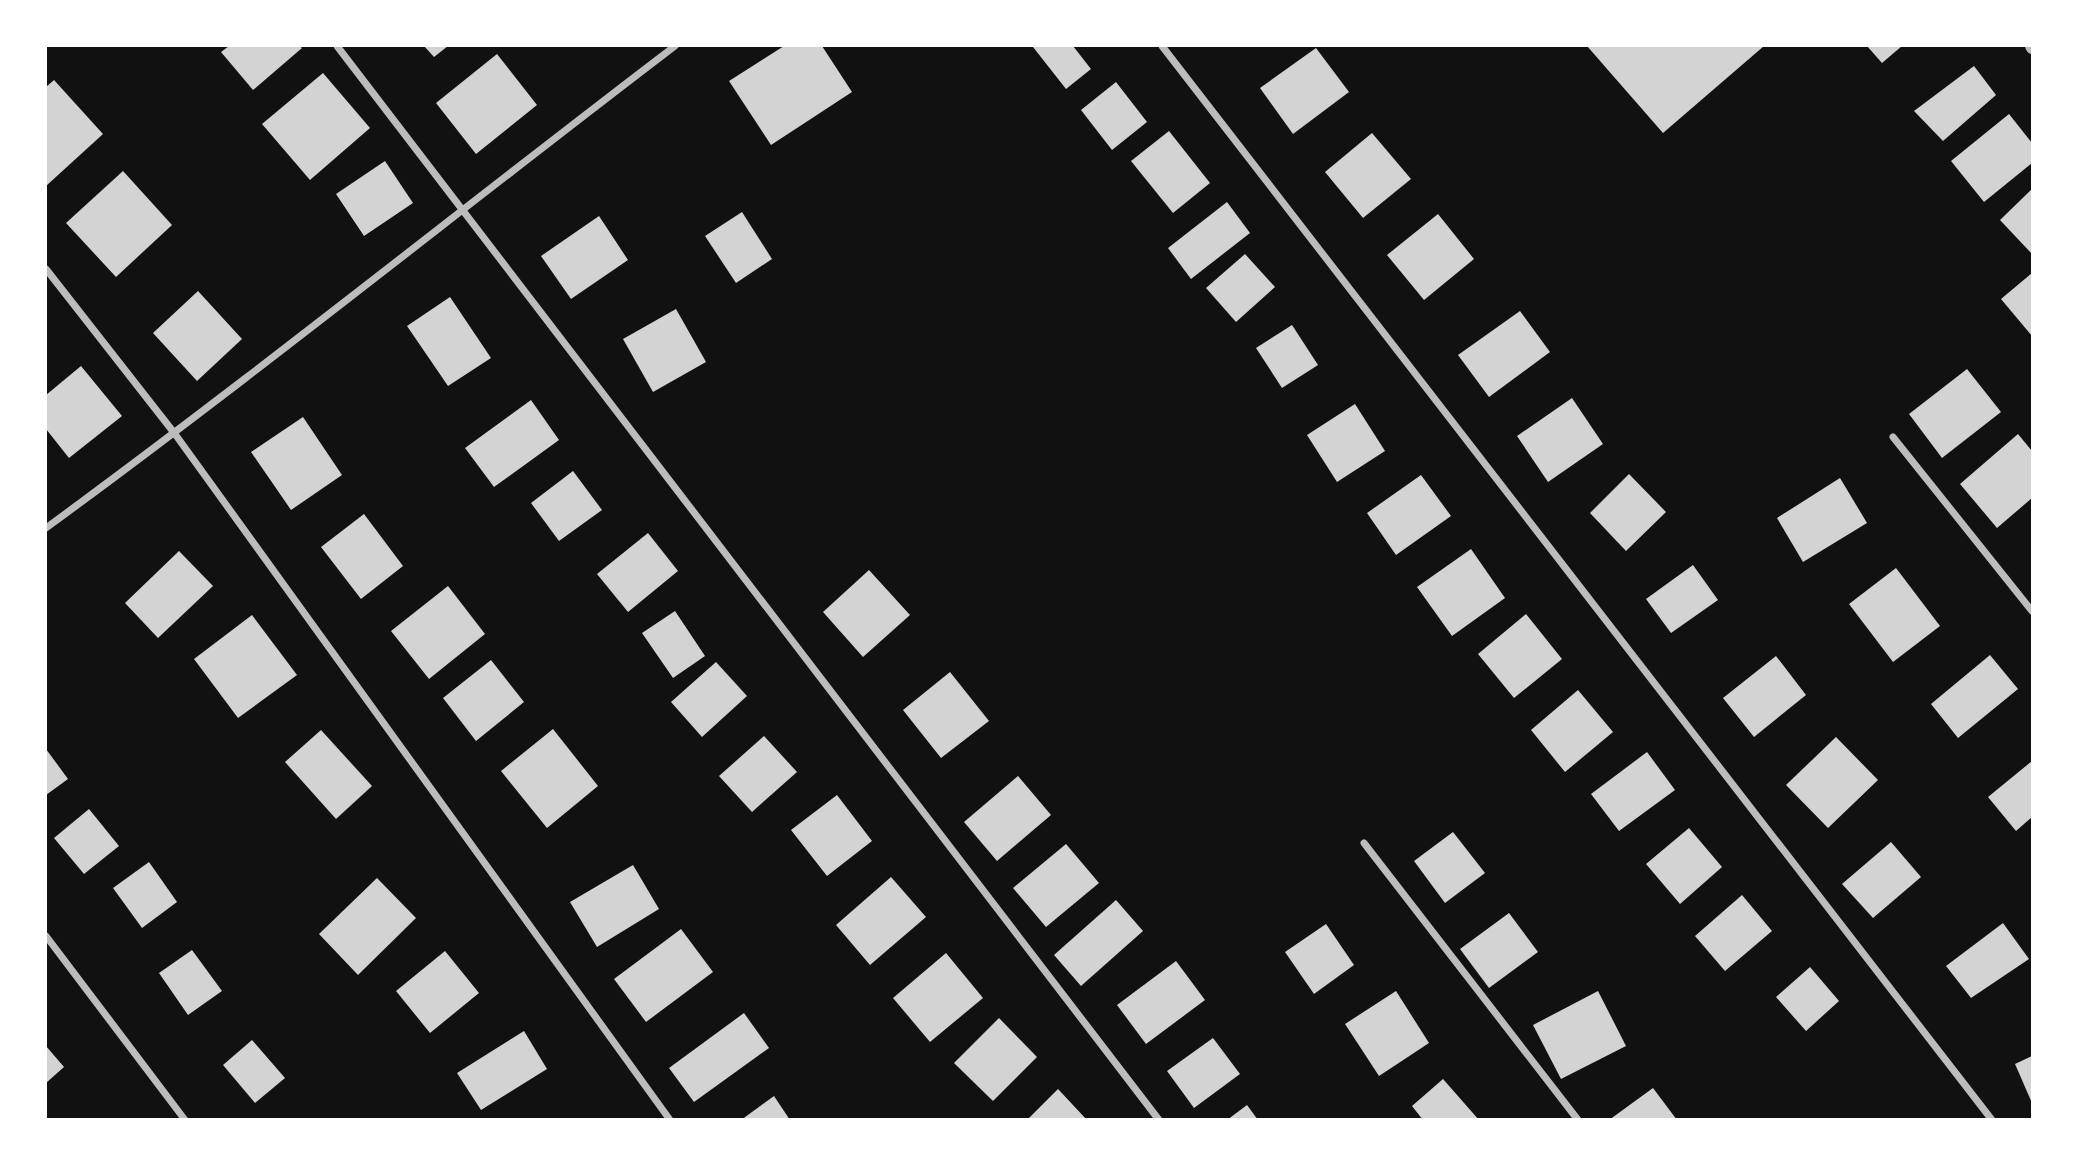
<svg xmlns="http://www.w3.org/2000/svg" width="2078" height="1165" font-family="Lato,sans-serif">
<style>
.building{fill:#d3d3d3}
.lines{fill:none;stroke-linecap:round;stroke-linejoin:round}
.minor{stroke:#bcbcbc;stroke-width:7}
.tertiary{stroke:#bcbcbc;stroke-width:12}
</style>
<rect width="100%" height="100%" fill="#111"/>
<g class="building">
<polygon points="229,46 299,46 302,48 253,90 221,52"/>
<polygon points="424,46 448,46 434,57"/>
<polygon points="784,46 822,46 852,92 771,145 729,81"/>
<polygon points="1036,46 1073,46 1091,69 1066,89 1033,47"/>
<polygon points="1587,46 1764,46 1663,133"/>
<polygon points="1867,46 1902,46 1882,63"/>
<polygon points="1316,48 1349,92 1293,134 1260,88"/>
<polygon points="497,54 537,105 476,154 436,103"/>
<polygon points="1974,66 1996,95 1943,141 1914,111"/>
<polygon points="323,73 370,128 310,180 262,124"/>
<polygon points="54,80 103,134 46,186 46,87"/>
<polygon points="1116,82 1147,122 1112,150 1081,110"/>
<polygon points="2009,114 2032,143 2032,163 1984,202 1951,161"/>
<polygon points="1169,131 1210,183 1173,213 1131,161"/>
<polygon points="1372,133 1411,179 1363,218 1325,172"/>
<polygon points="385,161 413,203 364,236 336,194"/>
<polygon points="123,171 172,225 116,277 66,223"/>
<polygon points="2032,189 2032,254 2000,220"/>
<polygon points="1227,202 1250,233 1191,279 1168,248"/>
<polygon points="742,212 772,259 736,283 705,236"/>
<polygon points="1438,214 1474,259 1424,300 1387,255"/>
<polygon points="599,216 628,260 571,299 541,256"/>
<polygon points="1245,254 1275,287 1236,322 1206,288"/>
<polygon points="2032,273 2032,336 2001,299"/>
<polygon points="198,291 242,339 197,381 153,333"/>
<polygon points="450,297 491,358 448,386 407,326"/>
<polygon points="676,309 706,362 653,392 623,339"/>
<polygon points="1520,311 1550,352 1489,397 1458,355"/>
<polygon points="1292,325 1318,365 1282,388 1256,348"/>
<polygon points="81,366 122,416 69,458 46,429 46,395"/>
<polygon points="1967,369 2001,412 1942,458 1909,414"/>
<polygon points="1572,398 1603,444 1548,482 1517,436"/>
<polygon points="531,400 559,440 494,487 465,448"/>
<polygon points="1355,404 1385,451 1337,482 1307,435"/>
<polygon points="303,417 342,475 291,510 251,452"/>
<polygon points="2018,434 2032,451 2032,498 1997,528 1960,484"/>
<polygon points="573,471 602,510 559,541 531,503"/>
<polygon points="1629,474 1666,512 1626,551 1590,513"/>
<polygon points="1421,475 1451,516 1396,555 1367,513"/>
<polygon points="1840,478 1867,523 1803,562 1777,518"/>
<polygon points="364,514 403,566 361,599 321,547"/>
<polygon points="648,533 678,571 628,612 597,574"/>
<polygon points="1471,549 1505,598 1452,636 1417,587"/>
<polygon points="179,551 213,586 158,638 125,603"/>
<polygon points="1693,565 1718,600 1671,633 1646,599"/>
<polygon points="1896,568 1940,626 1893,662 1849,604"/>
<polygon points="869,570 910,615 863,657 823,612"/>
<polygon points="448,586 485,634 429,679 391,631"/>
<polygon points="675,611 705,656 673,678 642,633"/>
<polygon points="1526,614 1562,659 1514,698 1478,654"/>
<polygon points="252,615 297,675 238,718 194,659"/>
<polygon points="1990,655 2018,689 1958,738 1931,704"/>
<polygon points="1776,656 1806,695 1754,737 1723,698"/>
<polygon points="491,660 524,702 476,741 443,698"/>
<polygon points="716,662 747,696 702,737 671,702"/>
<polygon points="950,672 989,721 941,758 903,710"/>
<polygon points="1578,690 1613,732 1565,772 1531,730"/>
<polygon points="553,729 598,786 547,828 501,771"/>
<polygon points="321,730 372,786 336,819 285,762"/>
<polygon points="764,736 797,772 752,812 719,776"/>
<polygon points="1836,737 1878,780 1828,828 1786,785"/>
<polygon points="46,749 68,779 46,795"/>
<polygon points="1647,752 1675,790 1619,831 1591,794"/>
<polygon points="2032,761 2032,817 2016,831 1988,797"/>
<polygon points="1018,776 1051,815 997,861 964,822"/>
<polygon points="837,795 872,841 827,876 791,830"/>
<polygon points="89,809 119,846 84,874 54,838"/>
<polygon points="1689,828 1722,867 1680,904 1646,864"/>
<polygon points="1453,832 1485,873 1445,903 1414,861"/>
<polygon points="1891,842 1921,877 1873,918 1842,884"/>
<polygon points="1066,844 1099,883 1046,927 1013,888"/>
<polygon points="149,862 177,902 142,928 113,888"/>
<polygon points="633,865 659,909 597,947 570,902"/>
<polygon points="891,877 926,917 870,965 836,925"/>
<polygon points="377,878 416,918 358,975 319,934"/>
<polygon points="1742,895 1772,931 1725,971 1695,936"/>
<polygon points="1116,900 1143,931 1081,986 1054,955"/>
<polygon points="1509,913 1538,952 1489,988 1460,949"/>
<polygon points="2003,923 2029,959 1971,998 1946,966"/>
<polygon points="1326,924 1354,965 1314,994 1285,952"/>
<polygon points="681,929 713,972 646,1022 614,979"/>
<polygon points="192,950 222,991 188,1015 159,973"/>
<polygon points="445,951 479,993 430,1033 396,991"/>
<polygon points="946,953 983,998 930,1042 893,998"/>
<polygon points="1176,961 1205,1000 1146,1044 1117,1005"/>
<polygon points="1810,967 1839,1001 1806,1031 1776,997"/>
<polygon points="1396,991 1429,1043 1379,1076 1345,1024"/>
<polygon points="1598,991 1626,1046 1561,1079 1533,1025"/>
<polygon points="744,1013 769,1048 694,1102 669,1068"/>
<polygon points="999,1018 1037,1057 993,1101 954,1063"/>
<polygon points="524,1031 547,1069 481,1110 457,1073"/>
<polygon points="1213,1038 1240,1074 1194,1108 1167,1071"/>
<polygon points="252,1040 285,1078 255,1103 223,1065"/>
<polygon points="46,1046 64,1067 46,1083"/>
<polygon points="2032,1056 2032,1103 2015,1064"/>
<polygon points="1443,1079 1479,1120 1423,1120 1412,1106"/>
<polygon points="1653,1088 1677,1120 1609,1120"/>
<polygon points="1058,1089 1087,1120 1027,1120"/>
<polygon points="774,1096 790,1120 741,1120"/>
<polygon points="1247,1105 1258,1120 1227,1120"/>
</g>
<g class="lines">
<g class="minor">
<polyline points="337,46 1159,1120"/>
<polyline points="1162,46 1992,1120"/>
<polyline points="46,269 175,434 670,1120"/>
<polyline points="1893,437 2032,611"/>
<path d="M46 528C259 372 465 206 675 46"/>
<polyline points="1364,843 1578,1120"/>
<polyline points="46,936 185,1120"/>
</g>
<polyline class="tertiary" points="2031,46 2032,48"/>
</g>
<rect width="2078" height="1165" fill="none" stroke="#ffffff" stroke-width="94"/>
</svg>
